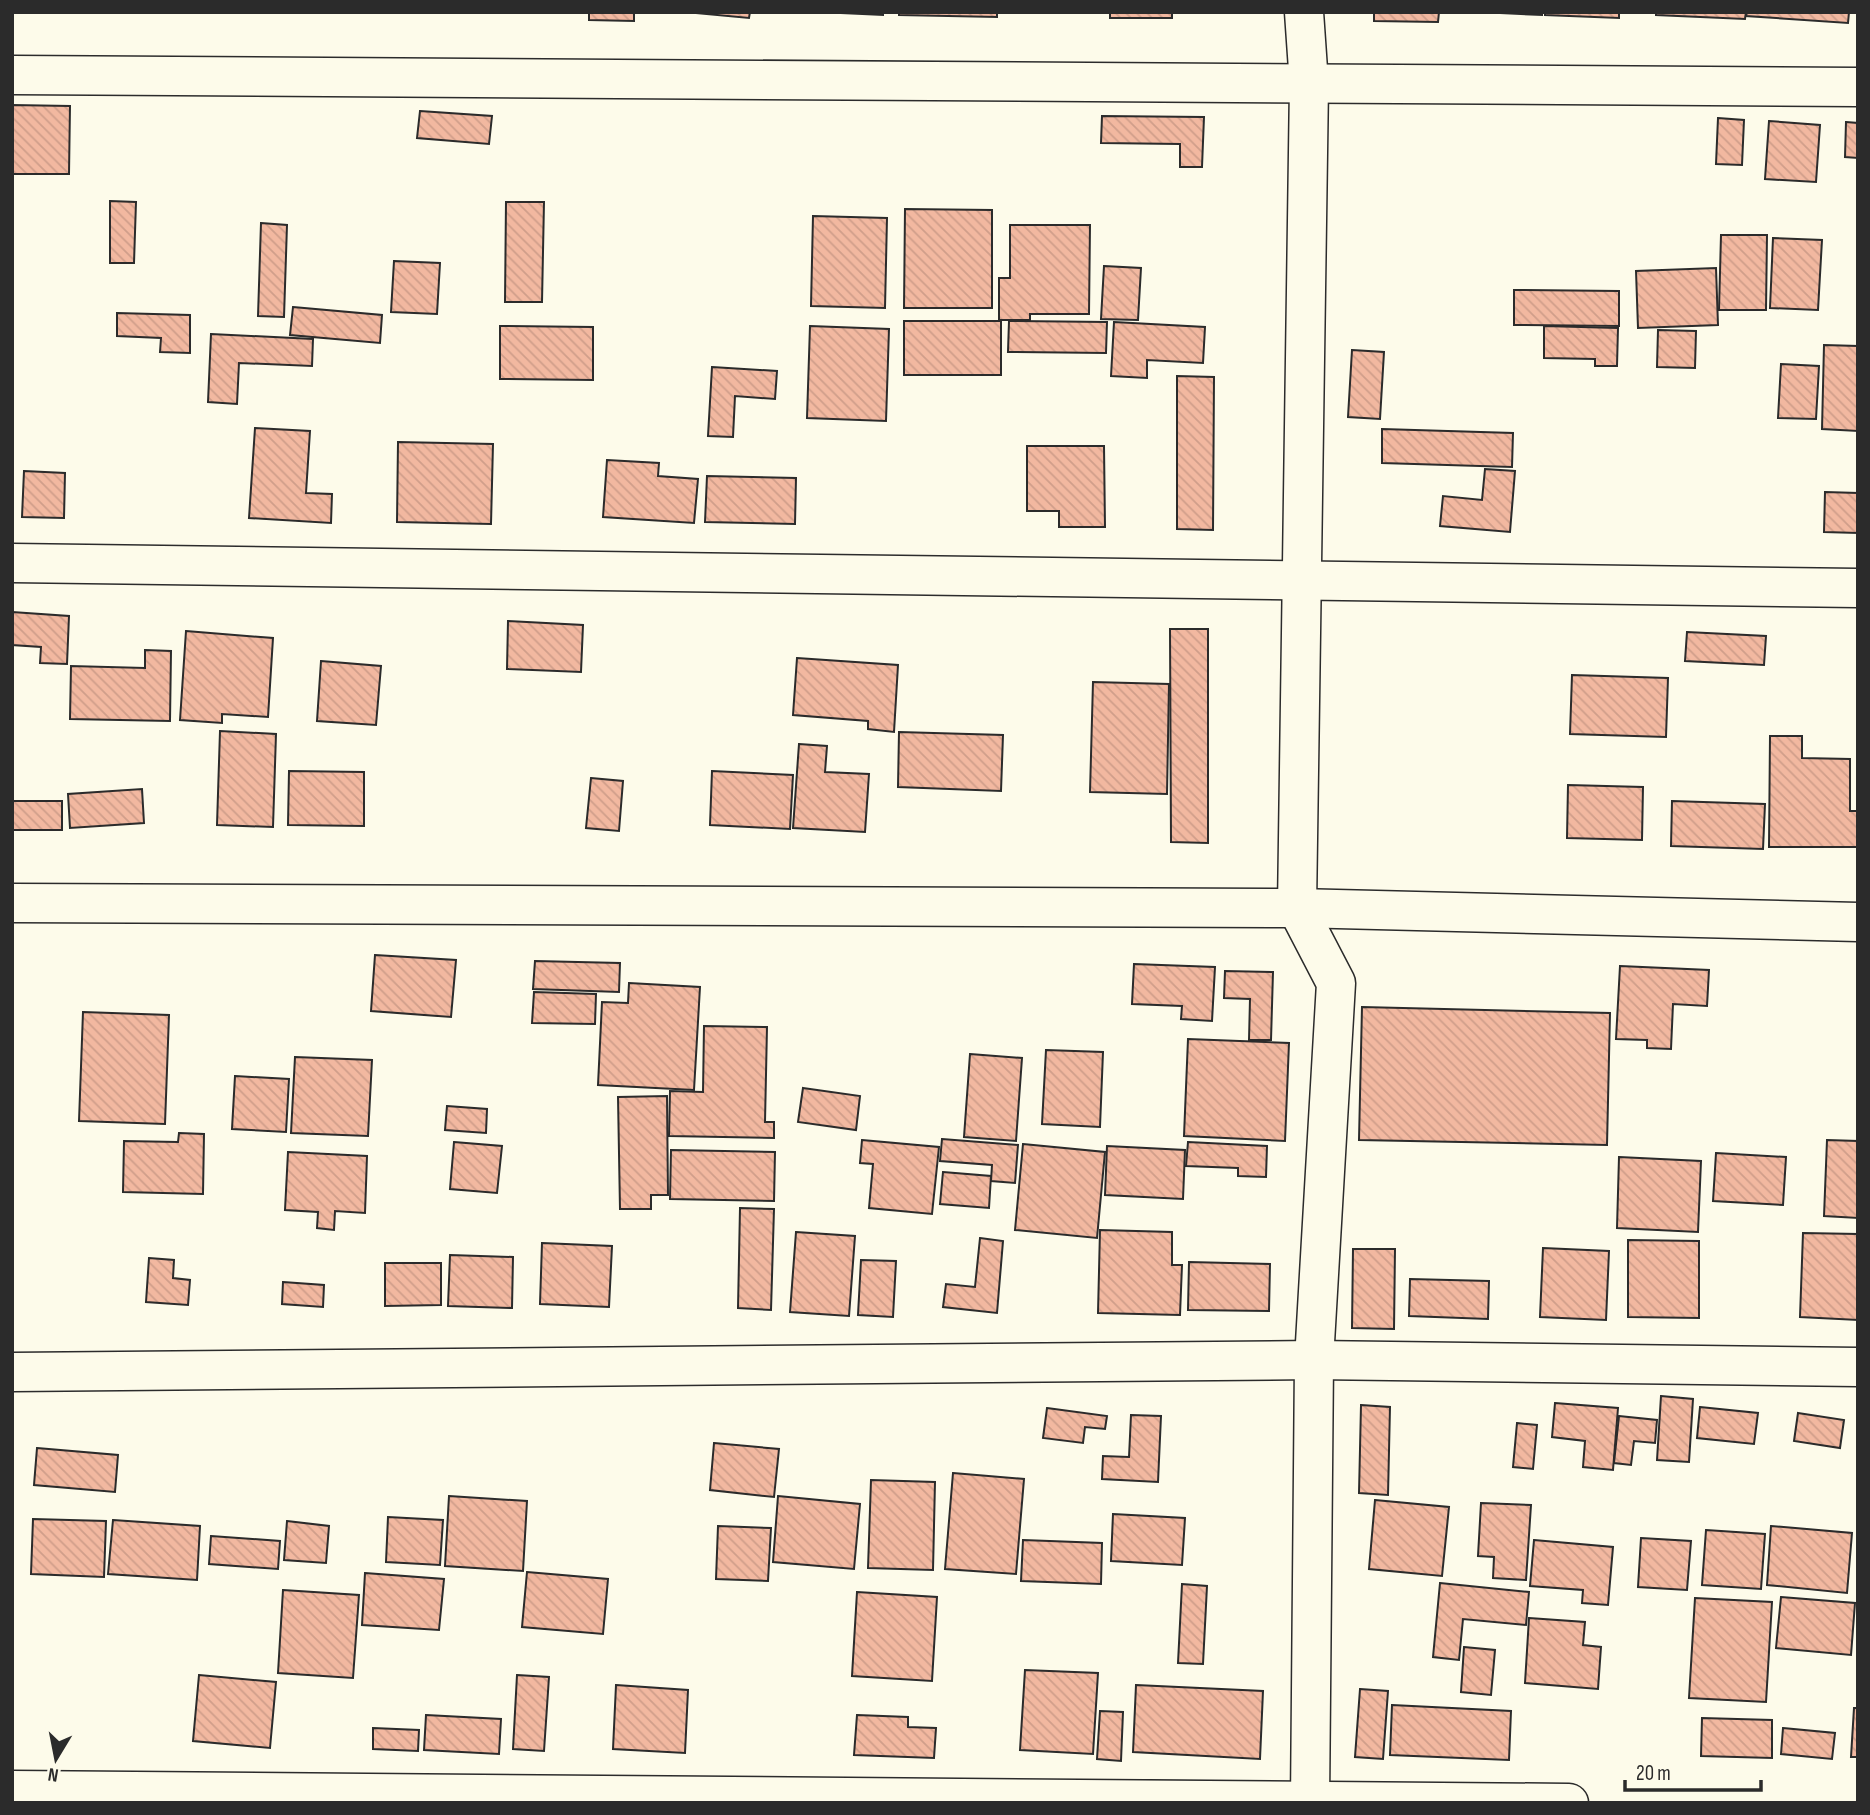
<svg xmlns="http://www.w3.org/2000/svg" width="1870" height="1815" font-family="'Sofia Sans Condensed',sans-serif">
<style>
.building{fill:url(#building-back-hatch);stroke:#2b2b2b;stroke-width:2}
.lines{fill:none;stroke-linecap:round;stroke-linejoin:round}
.street-casing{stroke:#2b2b2b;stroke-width:41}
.street{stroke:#fdfbea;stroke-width:38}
</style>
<defs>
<pattern id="building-back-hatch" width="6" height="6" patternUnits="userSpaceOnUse" patternTransform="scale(1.75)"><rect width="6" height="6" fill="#f2b8a0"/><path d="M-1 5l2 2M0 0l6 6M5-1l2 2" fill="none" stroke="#d09e8a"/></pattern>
</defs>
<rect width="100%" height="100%" fill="#fdfbea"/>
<g class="building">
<polygon points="589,12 634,12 634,21 589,20"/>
<polygon points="685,12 750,12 749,18"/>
<polygon points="819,12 883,12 883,15"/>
<polygon points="899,12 997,12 997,17 899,15"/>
<rect x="1110" y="12" width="62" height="6"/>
<polygon points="1374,12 1439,12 1438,22 1374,21"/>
<polygon points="1479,12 1542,12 1542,15"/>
<polygon points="1545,12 1619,12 1619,18 1545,15"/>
<polygon points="1656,12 1746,12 1745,19 1656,15"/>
<polygon points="1747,12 1849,12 1848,23 1746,16"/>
<polygon points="12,105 70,106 69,174 12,174"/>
<polygon points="420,111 492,116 489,144 417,138"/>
<polygon points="1102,116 1204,117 1202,167 1180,167 1180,144 1101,143"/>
<polygon points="1718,118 1744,120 1742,165 1716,164"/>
<polygon points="1769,121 1820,125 1816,182 1765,179"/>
<polygon points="1846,122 1858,123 1858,158 1845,157"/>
<polygon points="110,201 136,202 134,263 110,263"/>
<polygon points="506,202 544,202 542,302 505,302"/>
<polygon points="905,209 992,210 992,308 904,308"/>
<polygon points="813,216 887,218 885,308 811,306"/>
<polygon points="261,223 287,225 284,317 258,316"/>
<polygon points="1010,225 1090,225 1089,314 1030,314 1030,320 999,320 999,278 1010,278"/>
<polygon points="1721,235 1767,235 1766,310 1719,310"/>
<polygon points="1773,238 1822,240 1818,310 1770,308"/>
<polygon points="394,261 440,263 437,314 391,312"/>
<polygon points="1104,266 1141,268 1138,320 1101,319"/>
<polygon points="1716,268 1718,325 1638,328 1636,271"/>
<polygon points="1514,290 1619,291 1619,326 1514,325"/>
<polygon points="293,307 382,315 380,343 290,335"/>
<polygon points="117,313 190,315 190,353 160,352 161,338 117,336"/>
<rect x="904" y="321" width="97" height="54"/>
<polygon points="1009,321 1107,322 1106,353 1008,352"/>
<polygon points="1114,322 1205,327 1203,363 1147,360 1147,378 1111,376"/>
<polygon points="500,326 593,327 593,380 500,379"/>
<polygon points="810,326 889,329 886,421 807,418"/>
<polygon points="1544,326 1618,328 1617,366 1595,366 1595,359 1544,358"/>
<polygon points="1658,330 1696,331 1695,368 1657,367"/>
<polygon points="211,334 313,339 312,366 239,363 237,404 208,402"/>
<polygon points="1824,345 1858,346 1858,431 1822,429"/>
<polygon points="1352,350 1384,352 1380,419 1348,417"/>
<polygon points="1781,364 1819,366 1816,419 1778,418"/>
<polygon points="712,367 777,371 775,399 735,396 733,437 708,436"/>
<polygon points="1177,376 1214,377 1213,530 1177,529"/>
<polygon points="255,428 310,431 306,493 332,494 331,523 249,518"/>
<polygon points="1382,429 1513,433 1512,467 1382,463"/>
<polygon points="398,442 493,444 491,524 397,522"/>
<polygon points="1027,446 1104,446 1105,527 1059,527 1059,511 1027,511"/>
<polygon points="607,460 659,463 658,476 698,479 694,523 603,517"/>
<polygon points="1485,469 1515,471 1510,532 1440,526 1443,496 1482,500"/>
<polygon points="24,471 65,473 64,518 22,517"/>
<polygon points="707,476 796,478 795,524 705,522"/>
<polygon points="1825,492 1858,493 1858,533 1824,532"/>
<polygon points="12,612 69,616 67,664 40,663 41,647 12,645"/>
<polygon points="508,621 583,625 581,672 507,669"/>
<polygon points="1170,629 1208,629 1208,843 1171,842"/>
<polygon points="186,631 273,638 268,717 222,714 222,723 180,720"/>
<polygon points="1687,632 1766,636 1764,665 1685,661"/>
<polygon points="145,650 171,651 170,721 70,719 71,666 145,668"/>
<polygon points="797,658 898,665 894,732 868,729 868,721 793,715"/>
<polygon points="321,661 381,666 376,725 317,721"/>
<polygon points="1572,675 1668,678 1666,737 1570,734"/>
<polygon points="1093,682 1169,684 1167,794 1090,792"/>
<polygon points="220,731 276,734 273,827 217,825"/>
<polygon points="899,732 1003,735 1001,791 898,787"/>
<polygon points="1770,736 1802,736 1802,758 1850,759 1850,811 1858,811 1858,847 1769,847"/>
<polygon points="799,744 827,746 825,772 869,774 865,832 793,828"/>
<polygon points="289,771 364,772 364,826 288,825"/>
<polygon points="712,771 793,775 790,829 710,825"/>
<polygon points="591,778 623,781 619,831 586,828"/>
<polygon points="1568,785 1643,787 1642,840 1567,838"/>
<polygon points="142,789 144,823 70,828 68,794"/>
<rect x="12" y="801" width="50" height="29"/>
<polygon points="1672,801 1765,804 1763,849 1671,846"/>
<polygon points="375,955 456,960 451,1017 371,1011"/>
<polygon points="535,961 620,963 619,992 533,989"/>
<polygon points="1134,964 1215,967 1212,1021 1181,1019 1182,1006 1132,1004"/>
<polygon points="1620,966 1709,970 1707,1006 1673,1004 1671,1049 1647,1048 1647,1040 1616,1039"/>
<polygon points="1225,971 1273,972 1271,1040 1249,1040 1250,999 1224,998"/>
<polygon points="629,983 700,987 694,1090 598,1085 602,1002 628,1003"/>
<polygon points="534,992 596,994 595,1024 532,1023"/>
<polygon points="1362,1007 1610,1013 1607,1145 1359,1140"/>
<polygon points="83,1012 169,1015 165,1124 79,1121"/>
<polygon points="704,1026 767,1027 765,1122 774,1122 774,1138 669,1136 670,1091 703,1092"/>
<polygon points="1188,1039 1289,1043 1285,1141 1184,1136"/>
<polygon points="1046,1050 1103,1052 1100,1127 1042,1124"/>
<polygon points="970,1054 1022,1058 1016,1141 964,1137"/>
<polygon points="295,1057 372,1060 368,1136 291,1133"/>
<polygon points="235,1076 289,1079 286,1132 232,1129"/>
<polygon points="803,1088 860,1096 856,1130 798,1122"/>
<polygon points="667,1096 668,1195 651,1195 651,1209 620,1209 618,1097"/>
<polygon points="447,1106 487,1109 486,1133 445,1130"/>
<polygon points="179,1133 204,1134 203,1194 123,1192 124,1141 178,1142"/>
<polygon points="942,1139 1018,1145 1015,1183 991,1181 992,1165 940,1161"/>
<polygon points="862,1140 939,1147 932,1214 869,1208 873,1164 860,1163"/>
<polygon points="1827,1140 1858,1141 1858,1218 1824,1216"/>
<polygon points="454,1142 502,1146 497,1193 450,1189"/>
<polygon points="1188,1142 1267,1146 1266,1177 1238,1176 1238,1168 1186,1166"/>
<polygon points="1023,1144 1105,1152 1097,1238 1015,1230"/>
<polygon points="1107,1146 1185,1150 1183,1199 1105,1195"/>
<polygon points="671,1150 775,1152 774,1201 670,1199"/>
<polygon points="288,1152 367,1156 365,1213 335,1211 334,1230 317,1228 318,1212 285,1210"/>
<polygon points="1716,1153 1786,1157 1783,1205 1713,1201"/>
<polygon points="1619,1157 1701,1161 1698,1232 1617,1228"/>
<polygon points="943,1172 991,1176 989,1208 940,1204"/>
<polygon points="740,1208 774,1209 771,1310 738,1308"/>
<polygon points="1100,1230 1172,1232 1172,1265 1182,1265 1180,1315 1098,1313"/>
<polygon points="796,1232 855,1236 849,1316 790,1312"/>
<polygon points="1803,1233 1858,1234 1858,1320 1800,1317"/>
<polygon points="980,1238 1003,1241 997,1313 943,1307 946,1284 975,1287"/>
<polygon points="1628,1240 1699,1241 1699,1318 1628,1317"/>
<polygon points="542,1243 612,1246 609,1307 540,1304"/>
<polygon points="1543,1248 1609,1251 1606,1320 1540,1317"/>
<polygon points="1353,1249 1395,1249 1394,1329 1352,1328"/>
<polygon points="450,1255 513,1257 512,1308 448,1306"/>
<polygon points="149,1258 174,1260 173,1278 190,1280 188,1305 146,1302"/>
<polygon points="861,1260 896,1261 893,1317 858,1315"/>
<polygon points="1189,1262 1270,1264 1269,1311 1188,1310"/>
<polygon points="385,1263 441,1263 441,1305 385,1306"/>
<polygon points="1410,1279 1489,1281 1488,1319 1409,1316"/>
<polygon points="283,1282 324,1285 323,1307 282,1304"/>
<polygon points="1661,1396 1693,1399 1689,1462 1657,1460"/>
<polygon points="1555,1403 1618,1408 1613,1470 1583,1467 1585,1441 1552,1437"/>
<polygon points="1361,1405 1390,1407 1388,1495 1359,1493"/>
<polygon points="1700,1407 1758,1413 1754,1444 1697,1438"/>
<polygon points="1047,1408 1107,1416 1105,1429 1085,1427 1083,1443 1043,1438"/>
<polygon points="1798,1413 1844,1420 1840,1448 1794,1441"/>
<polygon points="1131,1415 1161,1416 1158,1482 1102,1479 1103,1456 1129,1457"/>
<polygon points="1619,1416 1657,1420 1655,1443 1634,1441 1631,1465 1614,1463"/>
<polygon points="1517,1423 1537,1425 1533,1469 1513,1467"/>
<polygon points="714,1443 779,1449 774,1497 710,1490"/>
<polygon points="37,1448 118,1455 115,1492 34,1485"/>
<polygon points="953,1473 1024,1479 1016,1574 945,1569"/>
<polygon points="871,1480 935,1482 933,1570 868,1568"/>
<polygon points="449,1496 527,1501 523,1571 445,1566"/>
<polygon points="778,1496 860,1504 854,1569 773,1562"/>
<polygon points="1375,1500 1449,1507 1442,1576 1369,1569"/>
<polygon points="1481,1503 1531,1505 1526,1580 1493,1578 1494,1557 1478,1556"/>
<polygon points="1113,1514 1185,1518 1182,1565 1111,1561"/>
<polygon points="388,1517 443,1520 440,1565 386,1562"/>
<polygon points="33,1519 106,1521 104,1577 31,1574"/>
<polygon points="113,1520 200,1526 197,1580 108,1574"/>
<polygon points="287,1521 329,1526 326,1563 284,1560"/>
<polygon points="718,1526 771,1528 768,1581 716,1579"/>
<polygon points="1771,1526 1852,1533 1847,1593 1767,1585"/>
<polygon points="1706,1530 1765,1534 1761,1589 1702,1585"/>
<polygon points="211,1536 280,1541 278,1569 209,1564"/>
<polygon points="1641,1538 1691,1541 1687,1590 1638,1587"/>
<polygon points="1023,1540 1102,1543 1101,1584 1021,1581"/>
<polygon points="1534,1540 1613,1547 1608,1605 1582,1603 1583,1590 1530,1586"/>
<polygon points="527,1572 608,1579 603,1634 522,1627"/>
<polygon points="365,1573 444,1579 439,1630 362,1625"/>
<polygon points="1440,1583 1529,1592 1526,1625 1463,1619 1459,1660 1433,1657"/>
<polygon points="1182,1584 1207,1586 1203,1664 1178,1663"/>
<polygon points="283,1590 359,1595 353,1678 278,1673"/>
<polygon points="857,1592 937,1597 932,1681 852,1676"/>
<polygon points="1781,1597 1855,1603 1851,1655 1776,1648"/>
<polygon points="1695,1598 1772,1602 1766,1702 1689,1698"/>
<polygon points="1529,1618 1585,1622 1583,1645 1601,1647 1598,1689 1525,1683"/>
<polygon points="1464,1647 1495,1650 1491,1695 1461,1692"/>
<polygon points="1025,1670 1098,1673 1093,1754 1020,1750"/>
<polygon points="199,1675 276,1682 270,1748 193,1741"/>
<polygon points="517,1675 549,1677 544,1751 513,1749"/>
<polygon points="616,1685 688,1690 685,1753 613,1749"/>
<polygon points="1136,1685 1263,1691 1260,1759 1133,1752"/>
<polygon points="1360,1689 1388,1691 1383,1759 1355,1757"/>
<polygon points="1392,1705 1511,1711 1509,1760 1390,1755"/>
<polygon points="1854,1708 1858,1708 1858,1757 1851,1757"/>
<polygon points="1100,1711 1123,1712 1121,1761 1097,1759"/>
<polygon points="426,1715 501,1719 499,1754 424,1750"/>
<polygon points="857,1715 908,1717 908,1727 936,1728 934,1758 854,1755"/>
<polygon points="1702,1718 1772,1720 1772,1758 1701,1756"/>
<polygon points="373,1728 419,1730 418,1751 373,1749"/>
<polygon points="1783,1728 1835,1733 1832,1759 1781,1754"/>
</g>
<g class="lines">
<g class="street-casing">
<g id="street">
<polyline points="1304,12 1309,84 1297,908 1336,983 1314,1360 1310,1803"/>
<polyline points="12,75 1858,87"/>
<polyline points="12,563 1858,588"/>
<polyline points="12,903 1297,908 1858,922"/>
<polyline points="12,1372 1314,1360 1858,1367"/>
<polyline points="12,1790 1569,1803"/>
</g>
</g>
<use href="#street" class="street"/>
</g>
<rect width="1870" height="1815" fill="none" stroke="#2b2b2b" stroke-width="28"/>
<g transform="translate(56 1759) rotate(190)" stroke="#fdfbea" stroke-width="5" paint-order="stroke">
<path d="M0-5L12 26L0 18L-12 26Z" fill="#2b2b2b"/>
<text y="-10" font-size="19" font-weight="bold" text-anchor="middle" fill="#2b2b2b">N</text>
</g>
<path d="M1625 1780v10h136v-10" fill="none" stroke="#2b2b2b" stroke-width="3.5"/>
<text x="1636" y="1780" font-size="21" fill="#2b2b2b" stroke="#fdfbea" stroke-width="5" paint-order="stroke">20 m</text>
</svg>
